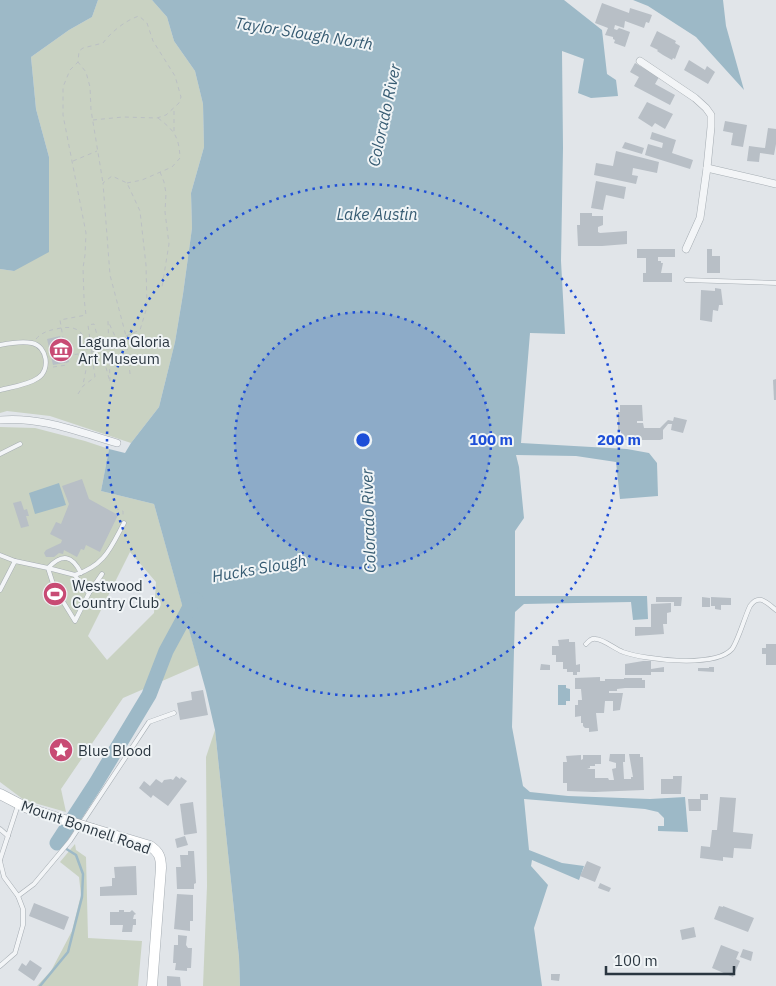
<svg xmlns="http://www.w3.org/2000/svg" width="776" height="986" font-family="'IBM Plex Sans',sans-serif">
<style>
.green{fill:#c9d2c2;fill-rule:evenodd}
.water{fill:#9db9c7}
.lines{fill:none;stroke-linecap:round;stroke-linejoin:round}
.stream{stroke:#9db9c7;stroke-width:2.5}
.river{stroke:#9db9c7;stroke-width:15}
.building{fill:#b8bfc6}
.lane-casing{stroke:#a6adb3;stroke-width:5}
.street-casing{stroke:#a6adb3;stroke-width:8}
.secondary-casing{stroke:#a6adb3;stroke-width:11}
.path{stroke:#bbc0c4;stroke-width:1;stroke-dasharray:4 4;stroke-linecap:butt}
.lane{stroke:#f3f5f7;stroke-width:4}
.street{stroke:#f3f5f7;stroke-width:7}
.secondary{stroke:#fff;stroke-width:10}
.secondary-bridge-casing{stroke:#a6adb3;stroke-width:11;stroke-linecap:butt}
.secondary-bridge{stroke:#fff;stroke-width:10}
.ring{fill:none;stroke:#1d4ed8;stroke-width:2.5;stroke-dasharray:2.5 5}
.labels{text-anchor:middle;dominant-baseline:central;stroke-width:4;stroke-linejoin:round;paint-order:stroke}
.poi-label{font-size:15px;fill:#2a3640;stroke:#f0f4f6;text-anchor:start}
.street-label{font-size:15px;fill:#2a3640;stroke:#f0f4f6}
.water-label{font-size:16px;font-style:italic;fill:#365b72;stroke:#f0f4f6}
.centre{fill:#1d4ed8;stroke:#f0f4f6;stroke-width:2.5}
.ring-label{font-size:15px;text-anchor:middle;font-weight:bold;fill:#1d4ed8;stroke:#f0f4f6;stroke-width:4;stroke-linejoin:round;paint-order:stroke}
</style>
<rect width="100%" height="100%" fill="#e1e5e9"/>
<g class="green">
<polygon points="98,0 152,0 167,17 174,41 195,71 203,104 204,147 191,193 192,228 183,294 175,342 159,407 131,443 50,416 7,411 0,413 0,269 14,271 49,157 36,109 31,57 69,30 92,17"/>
<path d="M0 427 35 428 85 441 109 449 101 491 154 504 199 665 123 698 61 789 66 812 24 800 0 782ZM130 552 156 582 154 613 107 660 88 636Z"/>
<polygon points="215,730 239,957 240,986 203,986 207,886 206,757"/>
<polygon points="75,844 76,850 86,857 88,938 142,941 138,986 37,986 51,971 72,931 81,895 79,877 60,862"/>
</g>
<g class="water">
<polygon points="0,0 98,0 92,17 69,30 31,57 36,109 49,157 49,252 14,271 0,269"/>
<polygon points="152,0 564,0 602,30 607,74 616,80 618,96 591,98 578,93 584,59 562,51 563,148 561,261 565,334 530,333 521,443 627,449 649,453 657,463 658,496 620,499 616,462 576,456 516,455 519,467 524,518 515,531 515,596 647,596 648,619 633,620 631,602 524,604 515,612 512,727 523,786 530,792 568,796 650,799 685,797 688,832 658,831 658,826 664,826 664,818 658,812 645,809 524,799 529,850 562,863 584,866 579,880 532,860 531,866 548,885 534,928 542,986 240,986 239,957 215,730 206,691 154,504 101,491 109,449 125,453 131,443 159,407 175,342 183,294 192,228 191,193 204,147 203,104 195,71 174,41 167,17"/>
<polygon points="633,0 723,0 726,26 744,90 696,37 648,6"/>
<polygon points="59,483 66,505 35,514 29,493"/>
<polygon points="558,685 566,685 566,688 570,689 570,701 566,701 566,705 558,705"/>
</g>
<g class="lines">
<polyline class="stream" points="40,986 68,952 82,897 83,874 76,855 57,843"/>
<polyline class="river" points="57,843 96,783 149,695 166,651 192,603 196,600"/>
</g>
<g class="building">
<polygon points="602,3 629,13 630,8 652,15 649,23 646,22 644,28 625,21 624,28 615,25 614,29 617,30 619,28 630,32 625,47 614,43 615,40 613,39 613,37 605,35 608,28 595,23"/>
<polygon points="657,31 676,41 675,43 680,46 675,59 673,58 672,60 663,55 657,51 658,50 650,46"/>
<polygon points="689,60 705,70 707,66 715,72 708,84 684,70"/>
<polygon points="635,63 659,77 655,84 675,95 670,105 634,86 639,77 630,72"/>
<polygon points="647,102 673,114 665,129 655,123 652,127 638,118"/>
<polygon points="725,121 747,125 743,147 731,145 733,133 723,131"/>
<polygon points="768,128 776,129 776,144 774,155 760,153 759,162 747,161 749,146 765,148"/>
<polygon points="652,132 676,140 672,153 693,160 690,169 645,155 648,144 662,148 663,143 650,139"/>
<polygon points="625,142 644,148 642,154 622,148"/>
<polygon points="616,151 659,162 657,173 633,168 632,175 638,176 636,184 594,175 596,163 613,166"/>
<polygon points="596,181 626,187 624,199 606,195 603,210 591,208"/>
<polygon points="580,213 592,213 592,216 603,216 603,225 598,227 598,232 600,233 627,231 627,244 602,246 578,246 577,225 580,225"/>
<polygon points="637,249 675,249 675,257 658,257 658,261 661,261 661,263 663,263 661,273 672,273 672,282 643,282 643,273 646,273 646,258 637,258"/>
<polygon points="707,249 712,249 712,256 720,256 720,273 707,273"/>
<polygon points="715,288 721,289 723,305 719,305 718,311 713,310 712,322 700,320 701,290 715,291"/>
<polygon points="60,336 62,347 69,346 70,352 67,353 69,362 53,365 47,339"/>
<polygon points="776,379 776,400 774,400 773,380"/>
<polygon points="620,405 642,405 643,421 637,421 637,423 643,423 644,428 660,428 668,420 673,421 674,417 687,420 683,433 671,430 672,424 668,424 663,430 663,439 660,440 621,440 621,431 618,431 618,412 620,412"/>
<polygon points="82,479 89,499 118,515 100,552 86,545 84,550 81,549 77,557 64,550 63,554 59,553 54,557 46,557 44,553 46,550 61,543 62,540 50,534 56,522 61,524 69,504 62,486"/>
<polygon points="21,501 24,510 27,509 29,516 26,516 29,526 21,528 13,503"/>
<polygon points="656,597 682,597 681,606 674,606 674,602 656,602"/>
<polygon points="702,597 710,598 710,607 702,607"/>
<polygon points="711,597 731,598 731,605 721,605 721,610 715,609 715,606 711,606"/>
<polygon points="671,603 671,612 667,613 667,624 663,624 664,634 635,636 635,627 651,627 651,604"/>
<polygon points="569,639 569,642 575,642 576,665 580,664 580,672 577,672 577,675 573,675 573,672 567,672 567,669 563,669 563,662 556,662 556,655 552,655 552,646 559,646 558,640"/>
<polygon points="766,644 776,644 776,665 766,665 766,654 762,654 762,648 766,648"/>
<polygon points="643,661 651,661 651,669 664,667 664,672 651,672 651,675 625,675 625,664"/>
<polygon points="541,664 550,665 550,670 540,670"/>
<polygon points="709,667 714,667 714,672 698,671 698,668 709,668"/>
<polygon points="600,677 600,681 605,681 605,679 624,679 624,678 642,678 642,680 645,680 645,688 625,688 617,689 617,691 609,691 609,693 623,693 620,710 613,711 613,701 605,701 604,713 596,713 598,731 589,732 589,728 585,728 583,726 583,723 581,723 581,716 575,717 575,705 578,705 578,700 582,700 581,689 575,689 575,678"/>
<polygon points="203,690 208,715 180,720 177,703 192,700 191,692"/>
<polygon points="610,754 625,754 625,762 623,762 624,779 631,779 631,777 633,777 629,754 640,754 640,757 643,757 644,790 594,792 567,791 567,783 563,783 563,762 567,762 566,756 581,755 581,760 583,759 583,755 601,755 601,764 595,764 595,766 590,766 590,768 587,769 595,769 595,778 608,778 609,780 614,780 612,769 616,768 616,763 609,761"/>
<polygon points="176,776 180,779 181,777 187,781 168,806 153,795 151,798 139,788 144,781 150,786 156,779 162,783 164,780 171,779 173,780"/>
<polygon points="673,776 682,776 681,794 661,794 661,779 673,779"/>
<polygon points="700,794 708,794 708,800 701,800 701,811 689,811 688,799 700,799"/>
<polygon points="720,797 736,798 733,832 753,834 751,849 734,848 733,858 723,857 723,861 700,858 701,846 710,847 712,830 717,830"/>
<polygon points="193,802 197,833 184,835 180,804"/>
<polygon points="185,836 188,845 177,848 175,839"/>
<polygon points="188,851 194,851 196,883 194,884 194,889 177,889 176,867 181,867 180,855 188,855"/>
<polygon points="587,861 601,867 595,882 580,876"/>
<polygon points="136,866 137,895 100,896 100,887 112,886 112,878 115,878 114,867"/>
<polygon points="600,883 611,888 609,892 598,888"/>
<polygon points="177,894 193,895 193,921 190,921 190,931 174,929"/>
<polygon points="34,903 69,917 64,930 29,916"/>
<polygon points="719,906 723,907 723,906 754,918 748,932 714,919"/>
<polygon points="119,910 124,910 124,912 130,912 132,910 136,914 134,915 133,919 136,919 136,925 133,925 132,932 122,932 123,925 110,925 110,912 119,912"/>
<polygon points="694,927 696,937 682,940 680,930"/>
<polygon points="178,935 187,936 186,945 188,948 192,948 191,968 187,968 187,971 175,970 176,963 173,963 174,945 178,945"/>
<polygon points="721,945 739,952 736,959 740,961 733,977 712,968"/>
<polygon points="743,949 753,952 751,961 740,957"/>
<polygon points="30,960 42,968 34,981 18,970 22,963 26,966"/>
<polygon points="551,974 560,974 559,981 551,980"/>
<polygon points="167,976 180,977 181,986 167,986"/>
</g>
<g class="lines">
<g class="lane-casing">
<g id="lane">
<polyline points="686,280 776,283"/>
<path d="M0 345C10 343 22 341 32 343 47 346 51 370 38 378 28 385 12 387 0 390"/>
<polyline points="0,454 20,444"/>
<polyline points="0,555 15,561"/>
<path d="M75 575 48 568C62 553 72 555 81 573"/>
<path d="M0 590 15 561 48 568 54 587 75 621 89 593 81 585 75 575C105 565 110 549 124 523"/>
<polyline points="89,593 102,574"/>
<path d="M586 644C589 641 591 638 596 639 603 639 615 649 623 652 646 660 715 668 732 649 738 641 745 616 750 606 759 593 767 603 776 610"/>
<polyline points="0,829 8,836"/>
<polyline points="0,860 18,805"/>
<polyline points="0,861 4,877 18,896 23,909 23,925 15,953 0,966"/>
<polyline points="18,896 34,884 70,841 149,722 174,713"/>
</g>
</g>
<g class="street-casing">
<g id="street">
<polyline points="640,61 695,98 706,108 711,115 711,127 707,168 700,218 686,249"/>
<polyline points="707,168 776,184"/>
<path d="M0 420C39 416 79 432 117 443"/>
</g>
</g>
<g class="secondary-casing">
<g id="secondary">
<polyline points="0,794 25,807 45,814"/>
<path d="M93 829 150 846C159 852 161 857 161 868L152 986"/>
</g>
</g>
<g class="path">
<polyline points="174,111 174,132"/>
<path d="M93 120 123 117 157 118 166 115 179 103 181 97 175 76 153 41 147 23 139 16C126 20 111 32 103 43L83 48 79 51 78 62 86 72 90 87 91 110 103 183"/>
<polyline points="73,161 97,151"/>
<polyline points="160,172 164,182 166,193 165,212 169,244 162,287"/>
<path d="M127 183 142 180 172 167 180 158C179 137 175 131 158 118"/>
<polyline points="126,336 140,330 147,307 146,265 140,211 127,183 112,176 103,183 110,275 126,336 130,374"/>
<path d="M36 339C43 331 51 330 61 328 95 322 88 364 83 384"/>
<polyline points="66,356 60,320 86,315 84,298 83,268 85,255 86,233 63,115 63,87 70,70 78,62"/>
<polyline points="53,367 67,365 66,356 127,346"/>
<polyline points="78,394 83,386 95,377 88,325 94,324 110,382 108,321 120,347"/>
<polyline points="115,508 123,511 123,516"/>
</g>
<use href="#lane" class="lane"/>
<use href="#street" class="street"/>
<use href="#secondary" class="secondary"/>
<g class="secondary-bridge-casing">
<polyline id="secondary-bridge" points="45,814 93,829"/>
</g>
<use href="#secondary-bridge" class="secondary-bridge"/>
</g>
<circle cx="363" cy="440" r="128" fill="#1d4ed8" fill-opacity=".12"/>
<g class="ring">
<circle cx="363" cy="440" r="128"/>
<circle cx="363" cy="440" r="256"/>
</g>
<defs>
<g id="museum-disc" transform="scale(1.25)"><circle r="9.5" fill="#c84b74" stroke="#f0f4f6"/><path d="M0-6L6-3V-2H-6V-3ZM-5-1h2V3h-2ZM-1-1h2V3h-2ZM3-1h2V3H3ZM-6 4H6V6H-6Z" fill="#fff"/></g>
<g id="stadium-disc" transform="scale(1.25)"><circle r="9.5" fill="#c84b74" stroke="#f0f4f6"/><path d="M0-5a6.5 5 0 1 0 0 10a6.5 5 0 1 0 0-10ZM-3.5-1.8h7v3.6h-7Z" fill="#fff"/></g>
<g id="sight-disc" transform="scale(1.25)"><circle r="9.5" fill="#c84b74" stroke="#f0f4f6"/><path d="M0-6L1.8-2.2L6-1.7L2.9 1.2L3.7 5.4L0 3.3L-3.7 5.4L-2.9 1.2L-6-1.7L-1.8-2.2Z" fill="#fff"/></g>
</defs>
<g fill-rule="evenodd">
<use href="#museum-disc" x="61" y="350"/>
<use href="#stadium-disc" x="55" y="594"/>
<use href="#sight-disc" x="61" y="750"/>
</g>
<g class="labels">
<g class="poi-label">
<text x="78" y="341">Laguna Gloria<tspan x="78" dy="17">Art Museum</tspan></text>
<text x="72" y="585">Westwood<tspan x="72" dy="17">Country Club</tspan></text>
<text x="78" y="750">Blue Blood</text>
</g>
<g class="street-label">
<text transform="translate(86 827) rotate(19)">Mount Bonnell Road</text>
</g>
<g class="water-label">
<text transform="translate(304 33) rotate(9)">Taylor Slough North</text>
<text transform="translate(384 115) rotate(-78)">Colorado River</text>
<text x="377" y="214">Lake Austin</text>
<text transform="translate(368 521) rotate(-92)">Colorado River</text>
<text transform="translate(259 568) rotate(-10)">Hucks Slough</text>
</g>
</g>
<circle cx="363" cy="440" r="8" class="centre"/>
<g class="ring-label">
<text x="491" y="445">100 m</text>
<text x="619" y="445">200 m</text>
</g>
<path d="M606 966v8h128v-8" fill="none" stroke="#2a3640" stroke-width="2.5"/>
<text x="614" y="966" font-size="15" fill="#2a3640" stroke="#f0f4f6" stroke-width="4" paint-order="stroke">100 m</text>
</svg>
